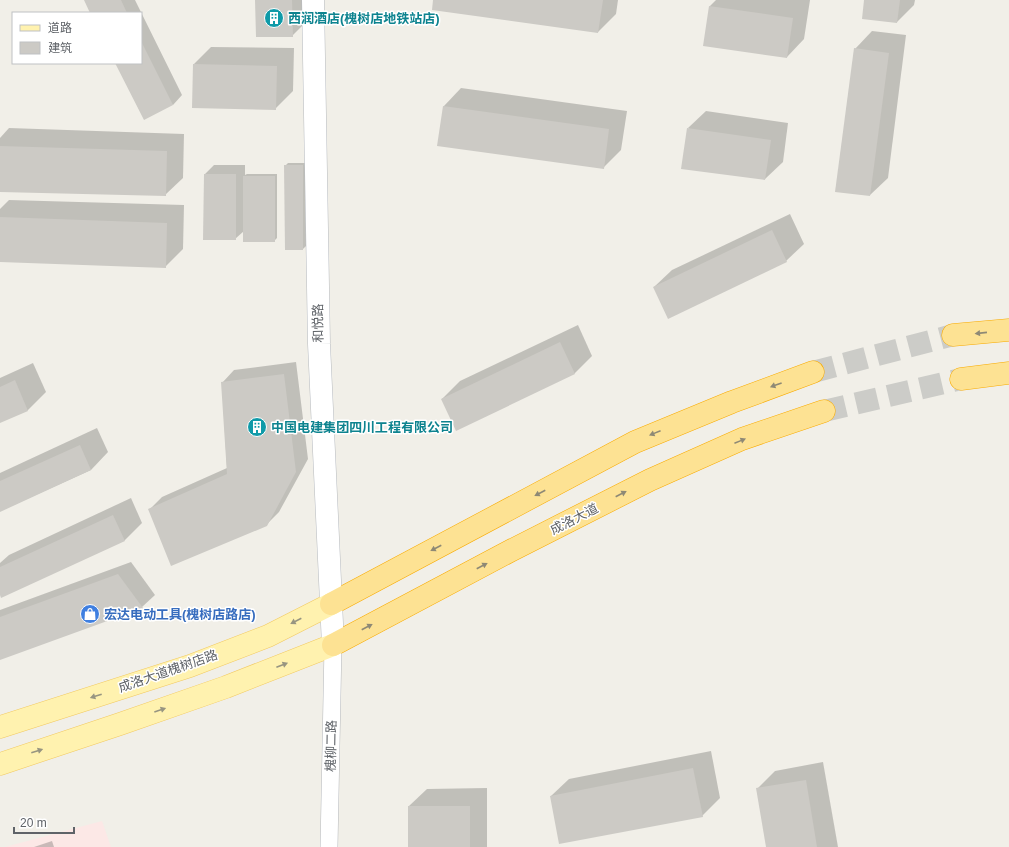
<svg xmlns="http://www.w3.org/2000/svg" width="1009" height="847" font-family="Arial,'Noto Sans SC',sans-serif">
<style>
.medical{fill:#fce8e6}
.shadow{fill:#0003}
.building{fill:#cccac5}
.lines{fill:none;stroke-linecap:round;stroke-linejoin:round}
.highway-tunnel{stroke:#ccccc8;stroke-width:22;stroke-dasharray:22 11;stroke-linecap:butt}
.street-casing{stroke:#b5b8bc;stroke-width:18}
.secondary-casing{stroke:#b6babf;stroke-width:23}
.primary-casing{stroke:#f2c960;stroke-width:23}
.highway-casing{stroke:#f9ab00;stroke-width:23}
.street{stroke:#fff;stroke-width:17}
.secondary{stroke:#fff;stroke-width:22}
.primary{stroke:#fff2af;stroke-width:22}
.highway{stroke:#fde293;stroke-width:22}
.oneway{fill:#8e8975}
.oneway2{fill:#979581}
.labels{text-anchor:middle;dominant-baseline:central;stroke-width:3;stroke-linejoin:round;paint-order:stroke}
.culture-label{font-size:13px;font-weight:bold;fill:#0d838f;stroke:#fff;text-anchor:start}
.street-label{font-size:13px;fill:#5f6368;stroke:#fff}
.shop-label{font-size:13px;font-weight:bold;fill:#366cbe;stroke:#fff;text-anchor:start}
</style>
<rect width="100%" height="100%" fill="#f1efe8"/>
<polygon class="medical" points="102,821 111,847 5,847"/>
<g class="shadow">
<polygon points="85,0 135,0 182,95 173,105 116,63 141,63 141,13 92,13"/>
<polygon points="256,0 310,0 310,18 292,36"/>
<polygon points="434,0 618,0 616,14 598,32"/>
<polygon points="716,0 810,0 804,39 787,57 704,45 710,6"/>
<polygon points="865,0 915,0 914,5 897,22"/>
<polygon points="872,31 906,35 888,178 870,195 836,191 855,49"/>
<polygon points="211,47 294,48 293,91 275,109 194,64"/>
<polygon points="461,88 627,111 621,150 603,168 438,145 444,106"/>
<polygon points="706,111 788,123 783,162 765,179 688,128"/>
<polygon points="9,128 184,134 183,178 165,195 0,191 0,138"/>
<polygon points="288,163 305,163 306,246 303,249 285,166"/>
<polygon points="214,165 245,165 245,175 247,174 277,174 277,238 274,241 244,231 235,239 205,174"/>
<polygon points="9,200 184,205 183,249 165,267 0,261 0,209"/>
<polygon points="790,214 804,244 786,261 654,287 672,270"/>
<polygon points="578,325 592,356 575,373 456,429 442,399 460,381"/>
<polygon points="296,362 308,459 279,512 266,525 149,510 162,497 227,468 222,383 234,370"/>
<polygon points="33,363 46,392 28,410 0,422 0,378"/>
<polygon points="97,428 108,452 91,470 0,511 0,473"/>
<polygon points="131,498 142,523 125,540 0,592 0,563 9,555"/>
<polygon points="131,562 155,595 142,607 0,658 0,610"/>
<polygon points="711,751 720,798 702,816 551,796 569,779"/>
<polygon points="823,762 838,847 767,847 757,789 775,771"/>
<polygon points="487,788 487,847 409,847 409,806 427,789"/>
<polygon points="52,841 54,847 34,847"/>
</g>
<g class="building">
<polygon points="84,0 121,0 127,13 90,13"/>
<polygon points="255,0 292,0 293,37 256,37"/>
<polygon points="433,0 603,0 598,33 432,10"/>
<polygon points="864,0 900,0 897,23 862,19"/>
<polygon points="709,6 793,18 787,58 703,46"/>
<polygon points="141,41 173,105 144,120 115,63 141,63"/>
<polygon points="854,48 889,53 870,196 835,192"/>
<polygon points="193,64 277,66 276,110 192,108"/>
<polygon points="443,106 609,129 604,169 437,146"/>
<polygon points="687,128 771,140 765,180 681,169"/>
<polygon points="0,146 167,151 166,196 0,192"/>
<polygon points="284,165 303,165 303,250 285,250"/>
<polygon points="204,174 236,174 236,240 203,240"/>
<rect x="243" y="176" width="32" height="66"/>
<polygon points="0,217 167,223 166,268 0,262"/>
<polygon points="772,230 787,262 668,319 653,287"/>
<polygon points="560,342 575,374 456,431 441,399"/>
<polygon points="284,374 296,472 267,526 171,566 148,509 227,474 221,382"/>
<polygon points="15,380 28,411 0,423 0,387"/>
<polygon points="80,445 91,470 0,512 0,481"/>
<polygon points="113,515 125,541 1,598 0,595 0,567"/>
<polygon points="118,574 143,608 0,660 0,617"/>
<polygon points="693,768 703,817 559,844 550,796"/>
<polygon points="806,780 817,847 766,847 756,788"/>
<rect x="408" y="806" width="62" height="41"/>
</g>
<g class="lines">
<g class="highway-tunnel">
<polyline points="813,372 953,335"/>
<polyline points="824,411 961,379"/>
</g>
<g class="street-casing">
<polyline id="street" points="329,847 333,645"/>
</g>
<g class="secondary-casing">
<polyline id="secondary" points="313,0 319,344 333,645"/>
</g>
<g class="primary-casing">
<g id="primary">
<polyline points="0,727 190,666 268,636 331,604"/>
<polyline points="0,764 120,724 226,687 333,645"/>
</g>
</g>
<g class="highway-casing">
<g id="highway">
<polyline points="953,335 1009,330"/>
<polyline points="961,379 1009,373"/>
<polyline points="331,604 635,442 732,402 813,372"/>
<polyline points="333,645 512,550 650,480 742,439 824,411"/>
</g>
</g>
<use href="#street" class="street"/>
<use href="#secondary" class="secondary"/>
<use href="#primary" class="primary"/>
<use href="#highway" class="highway"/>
</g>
<defs><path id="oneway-solid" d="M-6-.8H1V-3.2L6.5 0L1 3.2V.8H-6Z"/></defs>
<g class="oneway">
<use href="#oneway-solid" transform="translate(981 333) rotate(174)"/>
<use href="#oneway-solid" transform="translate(776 385) rotate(160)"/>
<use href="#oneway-solid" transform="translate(655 433) rotate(158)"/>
<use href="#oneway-solid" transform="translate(740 441) rotate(-22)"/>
<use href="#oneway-solid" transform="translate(540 493) rotate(152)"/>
<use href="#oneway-solid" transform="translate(621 494) rotate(-27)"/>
<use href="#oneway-solid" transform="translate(436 548) rotate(152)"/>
<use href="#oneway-solid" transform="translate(482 566) rotate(-28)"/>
<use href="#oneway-solid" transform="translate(367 627) rotate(-28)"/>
</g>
<g class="oneway2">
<use href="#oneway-solid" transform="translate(296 621) rotate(153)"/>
<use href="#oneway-solid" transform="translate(282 665) rotate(-21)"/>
<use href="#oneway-solid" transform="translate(96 696) rotate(162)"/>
<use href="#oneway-solid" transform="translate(160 710) rotate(-19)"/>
<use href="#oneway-solid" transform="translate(37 751) rotate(-18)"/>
</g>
<defs>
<g id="building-disc" transform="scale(1)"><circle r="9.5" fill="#0f9aa8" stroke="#fff"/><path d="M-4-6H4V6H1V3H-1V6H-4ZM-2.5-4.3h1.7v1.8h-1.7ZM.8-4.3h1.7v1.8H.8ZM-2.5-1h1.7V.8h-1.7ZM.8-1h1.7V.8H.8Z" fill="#fff"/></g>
<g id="shop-disc" transform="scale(1)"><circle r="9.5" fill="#3f7fe0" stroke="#fff"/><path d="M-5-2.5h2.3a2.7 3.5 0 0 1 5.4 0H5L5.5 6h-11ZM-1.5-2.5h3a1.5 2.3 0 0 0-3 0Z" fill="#fff"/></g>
</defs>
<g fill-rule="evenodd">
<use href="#building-disc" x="274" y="18"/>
<use href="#building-disc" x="257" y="427"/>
<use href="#shop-disc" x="90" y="614"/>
</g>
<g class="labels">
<g class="culture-label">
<text x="288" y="18">西润酒店(槐树店地铁站店)</text>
<text x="271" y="427">中国电建集团四川工程有限公司</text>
</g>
<g class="street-label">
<text transform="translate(318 323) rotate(-91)">和悦路</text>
<text transform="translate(574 519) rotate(-27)">成洛大道</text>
<text transform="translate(168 671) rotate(-19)">成洛大道槐树店路</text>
<text transform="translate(331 746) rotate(-89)">槐柳二路</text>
</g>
<g class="shop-label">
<text x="104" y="614">宏达电动工具(槐树店路店)</text>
</g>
</g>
<rect x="12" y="12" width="130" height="52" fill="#ffffff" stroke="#bfc1c3"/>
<rect x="20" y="25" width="20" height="6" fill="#fff2af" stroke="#bfc1c3"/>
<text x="48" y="32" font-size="12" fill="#5f6368">道路</text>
<rect x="20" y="42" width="20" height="12" fill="#cccac5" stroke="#bfc1c3"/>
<text x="48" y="52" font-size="12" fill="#5f6368">建筑</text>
<path d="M14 827v6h60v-6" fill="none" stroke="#5f6368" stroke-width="2"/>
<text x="20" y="827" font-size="12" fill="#5f6368" stroke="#ffffff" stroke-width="3" paint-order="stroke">20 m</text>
</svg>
